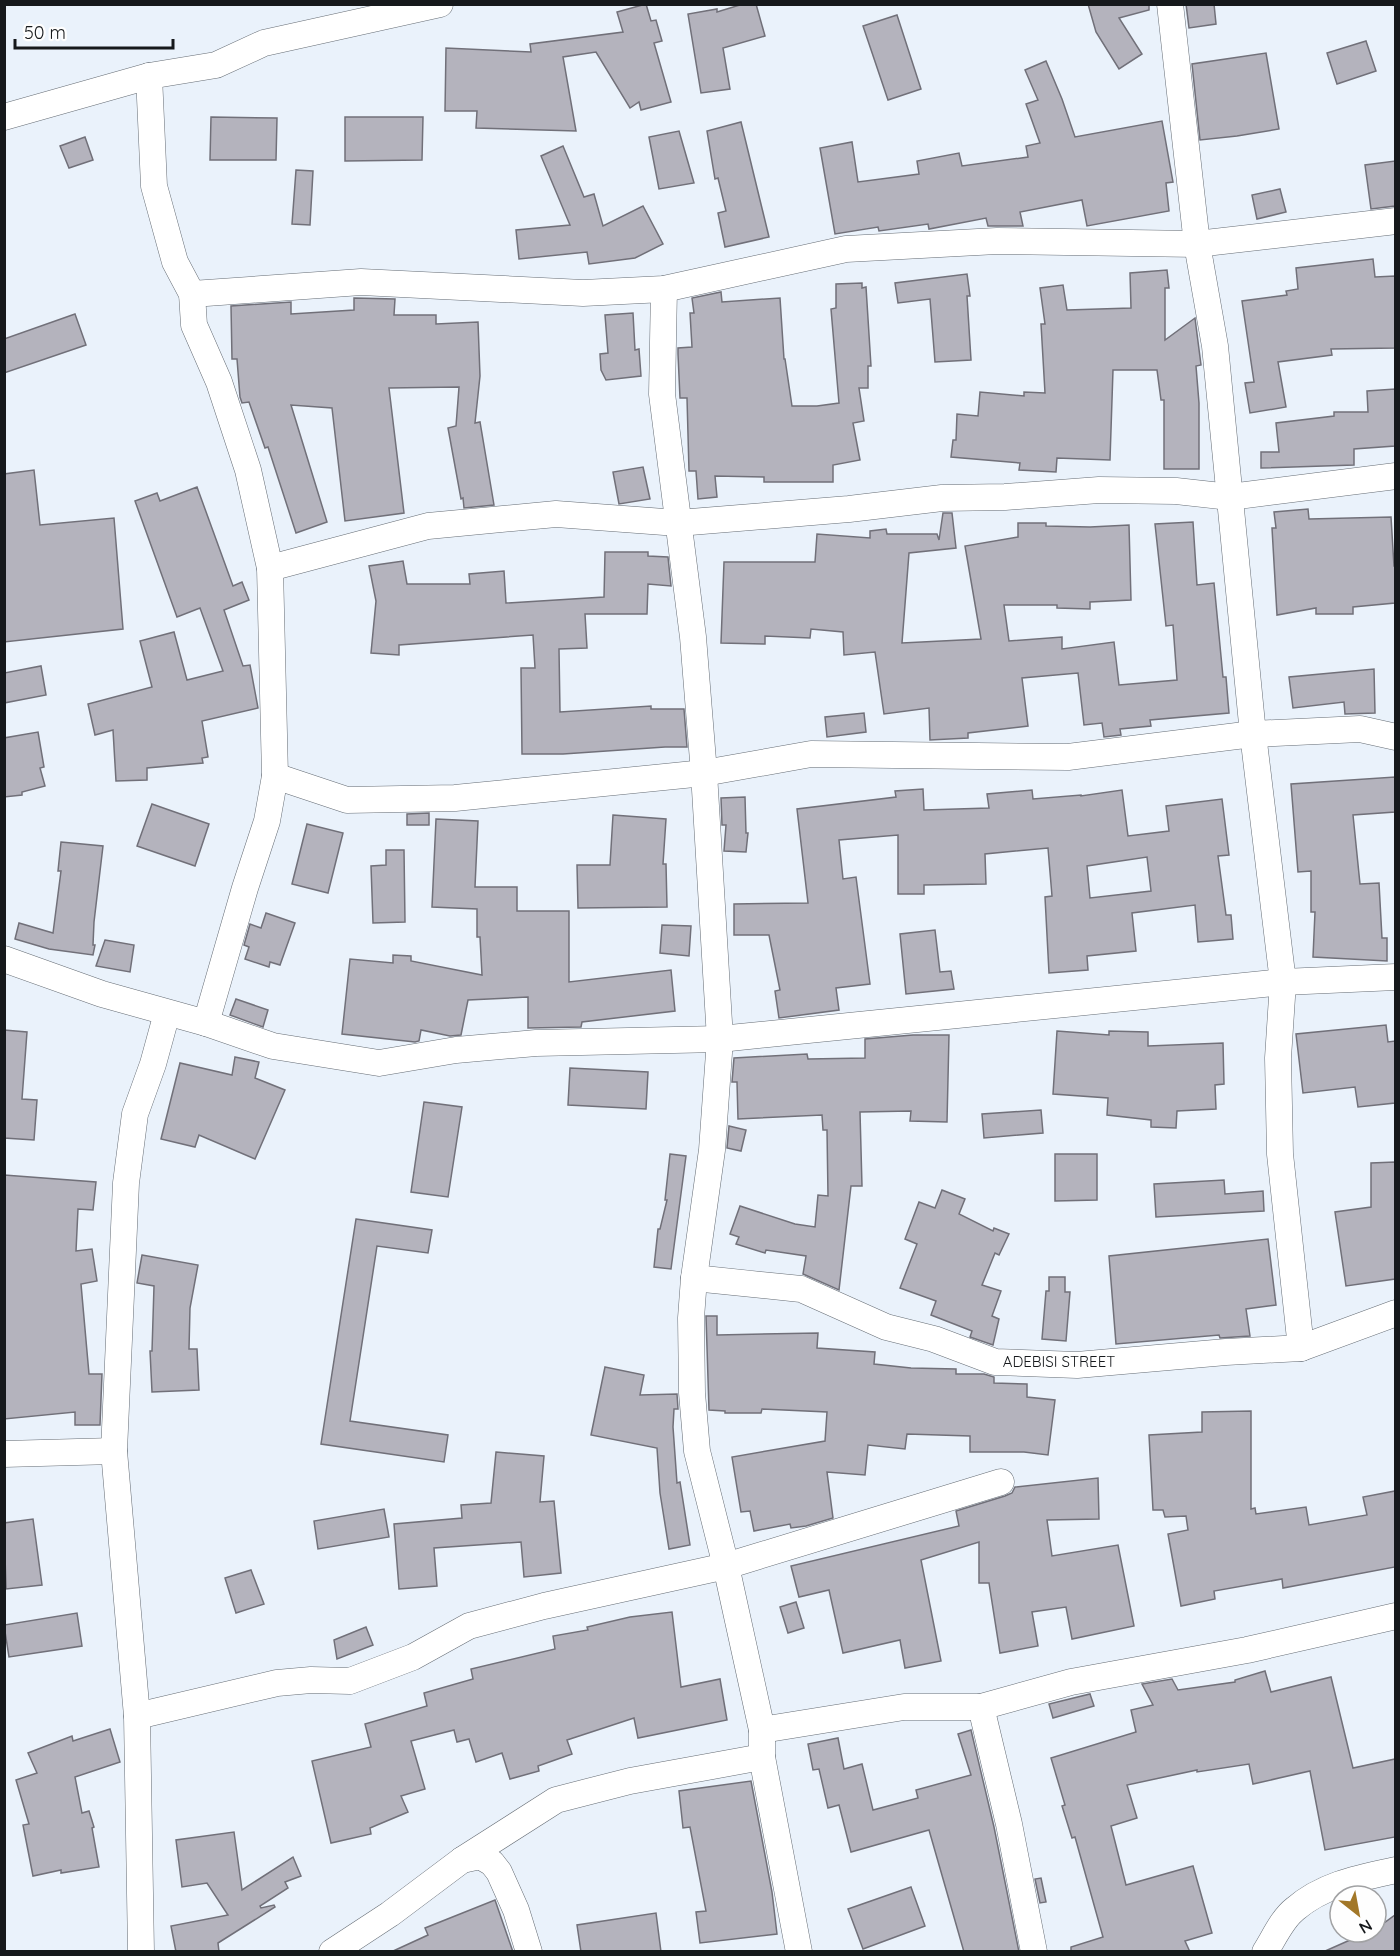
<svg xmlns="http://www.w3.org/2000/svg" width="1400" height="1956" font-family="Quicksand,sans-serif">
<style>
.building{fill:#b4b3bd;stroke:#717079;stroke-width:1.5;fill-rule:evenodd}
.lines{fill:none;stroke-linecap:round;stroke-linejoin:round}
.minor-casing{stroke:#666d75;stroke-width:27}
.minor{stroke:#fff;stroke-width:26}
.labels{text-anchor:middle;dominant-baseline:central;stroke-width:6;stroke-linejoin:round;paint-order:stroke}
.street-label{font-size:15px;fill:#16191c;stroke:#fefefe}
</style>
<rect width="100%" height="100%" fill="#eaf2fb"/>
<g class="building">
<polygon points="646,4 651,21 656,20 662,41 654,43 671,102 641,110 639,102 630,108 596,52 563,57 576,131 476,128 477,111 445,111 446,48 531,52 530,44 623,32 617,12"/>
<polygon points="743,4 756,4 765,36 723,48 730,89 701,93 688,14 717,9 717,12"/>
<polygon points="1088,4 1149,4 1149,10 1119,18 1142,54 1119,69 1096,32"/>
<polygon points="1186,4 1214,4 1216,24 1189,28"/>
<polygon points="897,15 921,89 888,100 863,26"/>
<polygon points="1366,41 1376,71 1337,84 1327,53"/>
<polygon points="1266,53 1279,129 1237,136 1200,140 1192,64"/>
<polygon points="1046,61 1062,99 1075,137 1162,121 1173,182 1166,183 1169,211 1087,226 1082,200 1020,212 1023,226 988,226 986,218 929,229 928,224 879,231 878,227 835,234 820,148 852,142 858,182 919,174 917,161 959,153 962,166 1028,157 1026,146 1040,143 1026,104 1038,100 1025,70"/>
<polygon points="211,117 277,118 276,160 210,160"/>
<polygon points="345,117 423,117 422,160 345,161"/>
<polygon points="741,122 769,237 725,247 718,213 726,211 718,178 715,179 707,131"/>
<polygon points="679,131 694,183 659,189 649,137"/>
<polygon points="85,137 93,160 69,168 60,146"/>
<polygon points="563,146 584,197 594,194 603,226 643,206 663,244 635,258 589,264 587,252 519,259 516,230 570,225 541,156"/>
<polygon points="1395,161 1395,206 1371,209 1365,165"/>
<polygon points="296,170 313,171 310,225 292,224"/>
<polygon points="1280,189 1286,212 1257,219 1252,195"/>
<polygon points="1373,259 1375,277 1395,276 1395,348 1331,349 1332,355 1278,362 1286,407 1250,413 1245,383 1254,382 1242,301 1287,295 1286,291 1298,289 1296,268"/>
<polygon points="1167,270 1169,288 1165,288 1165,340 1195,318 1196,326 1201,365 1196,366 1199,403 1199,469 1164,469 1164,400 1161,400 1157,370 1113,370 1110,460 1057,458 1056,472 1019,470 1020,463 951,457 953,440 956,440 957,414 978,416 980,392 1024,396 1024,392 1045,393 1041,324 1045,324 1040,288 1063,285 1067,310 1131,308 1130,273"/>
<polygon points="967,274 970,296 967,296 971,360 935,362 930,299 898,303 895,283"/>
<polygon points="862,283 862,288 866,287 871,366 868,366 868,388 859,388 864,421 853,423 860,460 833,465 833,482 764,482 764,477 715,476 717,497 698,499 696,471 689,471 687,398 680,398 678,354 678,348 692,347 690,313 694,313 692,298 721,292 722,302 780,298 784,359 785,359 792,406 817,406 839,403 831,309 836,308 836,284"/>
<polygon points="354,298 395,299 394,315 436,315 436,324 478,322 480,376 475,423 480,422 494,505 464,508 463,498 461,499 448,428 456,426 459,387 389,388 404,513 345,521 332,408 291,405 327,522 296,533 268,447 265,448 249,402 242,403 240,397 237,359 232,359 231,306 291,302 291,314 354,310"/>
<polygon points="633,313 635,350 639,349 641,376 606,380 601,370 600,354 608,353 605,315"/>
<polygon points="75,314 86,345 4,373 4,339"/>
<polygon points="1395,389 1395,446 1354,449 1354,465 1261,468 1261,452 1279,452 1276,423 1334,416 1334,412 1368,412 1367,391"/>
<polygon points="643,467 650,499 619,504 613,472"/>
<polygon points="34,470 40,525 114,518 123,629 4,642 4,474"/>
<polygon points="197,487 233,586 242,582 249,600 224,610 243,666 250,665 258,708 202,721 208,757 202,758 203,763 147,768 147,780 116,781 113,730 95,735 88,704 152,687 140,641 174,632 187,680 223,671 200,608 177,617 135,501 157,493 160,501"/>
<polygon points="1308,509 1309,519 1391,517 1394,566 1395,566 1395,603 1353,607 1353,614 1316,614 1316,608 1277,615 1272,528 1276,528 1274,512"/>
<polygon points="943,513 952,513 956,548 909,553 902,643 981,639 965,546 1018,537 1018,523 1046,523 1046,526 1090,527 1129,525 1131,600 1090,602 1090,609 1057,608 1057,605 1004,605 1009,641 1062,637 1062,649 1114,642 1119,685 1177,680 1173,625 1166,626 1155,524 1193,522 1197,585 1214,583 1223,677 1226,677 1229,713 1150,720 1151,726 1120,729 1121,735 1104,737 1102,723 1084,725 1078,673 1022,678 1028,726 968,733 968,738 930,740 929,708 884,714 875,652 844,655 843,632 811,629 810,638 765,636 765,644 721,643 724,562 815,562 817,534 870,538 870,531 886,529 887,534 937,534 939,540"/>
<polygon points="605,552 648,552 648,556 668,557 671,586 648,584 647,614 585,614 587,648 559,649 560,712 651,706 651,709 684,709 687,747 665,747 563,754 522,754 521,668 535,668 533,635 399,645 399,655 371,653 376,601 369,566 403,561 407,584 470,584 469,574 504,571 506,603 604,597"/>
<polygon points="41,666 46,695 4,703 4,673"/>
<polygon points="1374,669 1375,713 1345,714 1344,702 1293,708 1289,677"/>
<polygon points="864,713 866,732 827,737 825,717"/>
<polygon points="38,732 44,767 40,768 45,786 22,792 22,795 4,797 4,738"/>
<polygon points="1395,777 1395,812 1353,815 1360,884 1379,883 1382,938 1387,938 1387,961 1313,957 1315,912 1311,912 1311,871 1298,872 1291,784"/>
<path d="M923 789 924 810 989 808 987 794 1032 790 1033 799 1081 795V796L1122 790 1128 836 1169 831 1166 806 1222 799 1229 855 1218 856 1226 915H1231L1233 939 1198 942 1195 905 1132 913 1136 951 1087 956 1088 970 1049 973 1045 897 1052 896 1048 848 985 854 986 884 924 885V894H898V835L839 840 843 879 856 877 870 984 836 988 839 1010 779 1018 775 991 780 990 769 935H734V904L808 903 797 809 896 797 895 791ZM1147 857 1151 891 1090 898 1087 866Z"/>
<polygon points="745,797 746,833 748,833 746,852 724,851 726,825 722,825 721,798"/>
<polygon points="152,804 209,824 195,866 137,846"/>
<polygon points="429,813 429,825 407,825 407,814"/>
<polygon points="613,815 666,819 663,864 666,864 667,907 578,908 577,865 610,865"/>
<polygon points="436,819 478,821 475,887 517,887 517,911 569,911 569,982 671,970 675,1011 582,1022 581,1027 528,1028 528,997 468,1000 461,1035 450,1036 421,1030 419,1041 415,1042 342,1034 350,959 393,963 393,955 411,956 411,961 482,975 480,937 477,937 477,909 432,907"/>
<polygon points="307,824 343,833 328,893 292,884"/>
<polygon points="61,842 103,846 94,922 93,945 95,945 93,955 49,949 15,939 19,923 53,933 61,871 58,871"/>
<polygon points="386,850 404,850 405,922 373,923 371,866 386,865"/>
<polygon points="266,913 295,923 280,965 270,962 269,967 245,959 249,947 244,945 250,924 261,928"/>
<polygon points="662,925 691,926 689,956 660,953"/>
<polygon points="935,930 940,972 951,971 954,989 906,994 900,934"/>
<polygon points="105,940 134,945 130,972 96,966"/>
<polygon points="236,999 268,1010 263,1027 230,1015"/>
<polygon points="1386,1025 1388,1042 1395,1041 1395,1103 1358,1107 1355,1087 1303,1093 1296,1034"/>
<polygon points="4,1030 27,1032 22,1099 37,1100 34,1140 4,1138"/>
<polygon points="1057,1031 1109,1035 1109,1031 1148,1032 1148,1046 1223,1043 1224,1084 1215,1085 1216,1109 1177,1111 1176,1128 1151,1127 1151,1120 1107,1115 1108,1098 1053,1094"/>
<polygon points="913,1035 949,1035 947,1122 910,1121 911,1111 860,1112 862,1186 851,1186 839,1290 803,1274 806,1256 766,1250 765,1253 736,1244 739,1237 730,1234 740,1206 795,1224 815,1227 818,1195 828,1196 827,1130 823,1130 822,1115 738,1119 737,1082 732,1082 734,1058 807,1054 808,1059 865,1058 865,1039"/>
<polygon points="235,1057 259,1062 255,1078 285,1090 255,1159 199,1135 195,1147 161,1139 180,1063 232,1075"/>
<polygon points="570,1068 648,1072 646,1109 568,1105"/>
<polygon points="424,1102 462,1107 448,1197 411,1192"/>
<polygon points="1041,1110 1043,1133 984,1138 982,1114"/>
<polygon points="729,1126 746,1130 741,1151 727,1148"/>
<polygon points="670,1154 686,1156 671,1269 654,1267 658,1229 660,1229 667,1200 665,1200"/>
<polygon points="1055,1154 1097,1154 1097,1200 1055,1201"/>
<polygon points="1395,1162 1395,1279 1346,1286 1335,1212 1371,1207 1371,1163"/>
<polygon points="4,1175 96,1182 93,1210 78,1209 76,1251 92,1249 97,1281 81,1284 89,1374 102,1374 100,1425 75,1425 75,1412 4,1419"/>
<polygon points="1224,1180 1225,1194 1263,1191 1264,1211 1156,1217 1154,1184"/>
<polygon points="942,1190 965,1199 959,1214 993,1231 994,1228 1009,1234 999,1255 995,1253 982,1285 1001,1291 992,1316 999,1319 993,1345 970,1337 972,1331 931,1315 936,1301 900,1288 917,1244 905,1239 919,1202 935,1208"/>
<polygon points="356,1219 432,1230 428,1253 377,1246 350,1421 448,1435 444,1462 321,1444"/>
<polygon points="1268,1239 1276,1305 1246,1309 1250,1336 1220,1338 1219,1335 1116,1344 1109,1256"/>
<polygon points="142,1255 198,1265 190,1308 189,1349 197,1349 199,1390 152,1392 150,1351 152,1351 154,1286 137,1283"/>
<polygon points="1049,1277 1065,1277 1065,1292 1070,1292 1066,1341 1042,1339 1046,1291 1049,1291"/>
<polygon points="706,1316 717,1316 717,1335 818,1333 817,1348 875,1352 874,1364 911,1368 956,1369 956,1374 984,1374 994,1377 994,1383 1027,1384 1027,1397 1055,1400 1048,1455 1024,1452 970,1452 970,1436 907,1434 905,1449 868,1445 865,1475 827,1472 833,1518 806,1526 791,1528 790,1524 754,1531 750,1511 741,1512 732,1457 825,1441 827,1412 762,1409 761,1413 725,1413 725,1411 709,1410"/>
<polygon points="605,1367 644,1375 640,1395 677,1394 678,1409 674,1409 673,1427 677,1483 680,1482 690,1545 669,1549 660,1493 657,1448 591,1435"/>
<polygon points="1251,1411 1251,1509 1255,1508 1256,1514 1306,1507 1309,1525 1367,1515 1363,1497 1395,1491 1395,1567 1283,1588 1282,1579 1214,1591 1215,1599 1181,1606 1168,1534 1188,1530 1186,1516 1165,1517 1163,1510 1153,1510 1149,1435 1202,1432 1202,1412"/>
<polygon points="496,1452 544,1456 540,1502 554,1501 561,1573 524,1577 521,1542 434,1548 437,1586 399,1589 394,1524 462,1518 461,1505 491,1503"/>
<polygon points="1098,1478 1099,1519 1047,1520 1052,1556 1118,1545 1134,1626 1072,1639 1066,1607 1032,1612 1038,1646 1000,1653 989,1583 979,1583 979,1542 921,1560 941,1661 905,1668 900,1640 843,1653 829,1590 799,1597 791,1566 959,1526 956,1511 1005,1496 1012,1493 1015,1487"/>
<polygon points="384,1509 389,1537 318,1549 314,1521"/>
<polygon points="33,1519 42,1585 6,1589 4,1523"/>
<polygon points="251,1570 264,1604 236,1613 225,1578"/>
<polygon points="796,1602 804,1628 788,1633 780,1607"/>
<polygon points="672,1612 681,1687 720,1679 727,1720 638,1738 634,1718 567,1740 572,1754 538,1766 539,1771 510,1779 502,1753 476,1762 469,1739 457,1742 454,1730 411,1741 425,1789 401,1796 408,1812 370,1828 371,1834 331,1843 312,1761 371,1747 365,1724 427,1706 424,1693 473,1679 471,1669 555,1649 553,1636 588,1630 587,1627 630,1617"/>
<polygon points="77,1613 82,1646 9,1657 4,1625"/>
<polygon points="366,1627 373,1645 337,1659 334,1640"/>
<polygon points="1265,1671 1271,1692 1331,1677 1353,1768 1395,1759 1395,1837 1325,1850 1310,1771 1253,1784 1249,1764 1197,1772 1197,1770 1127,1785 1137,1818 1111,1826 1126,1885 1193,1866 1212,1933 1185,1941 1190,1952 1071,1952 1071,1947 1103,1937 1075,1837 1072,1838 1062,1806 1065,1805 1051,1758 1136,1732 1131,1710 1153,1705 1142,1684 1172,1679 1178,1690 1235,1682 1235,1680"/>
<polygon points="1090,1694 1094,1706 1053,1718 1049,1704"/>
<polygon points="110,1729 120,1762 75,1777 82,1813 89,1811 94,1827 92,1828 99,1867 61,1873 61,1870 33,1876 23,1825 29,1824 16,1780 37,1773 28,1753 72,1736 73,1741"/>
<polygon points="971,1730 994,1827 1019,1952 964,1952 929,1830 851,1852 839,1805 828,1808 819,1769 813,1770 808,1744 838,1738 844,1769 862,1764 873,1810 918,1798 916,1790 971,1775 958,1734"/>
<polygon points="751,1781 772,1892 777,1934 700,1943 696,1912 706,1911 690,1827 683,1828 679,1791"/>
<polygon points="234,1832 242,1890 293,1857 301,1876 285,1882 288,1888 260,1906 261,1908 274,1905 275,1907 218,1943 219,1952 176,1952 171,1926 228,1915 207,1883 182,1887 176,1840"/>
<polygon points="1041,1878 1046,1902 1040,1903 1035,1879"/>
<polygon points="911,1887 925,1926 863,1949 848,1909"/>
<polygon points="495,1900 513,1952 391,1952 428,1935 425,1928"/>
<polygon points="656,1913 661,1952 581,1952 577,1925"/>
<polygon points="1395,1915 1395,1952 1323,1952 1368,1932 1376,1932 1376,1929"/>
</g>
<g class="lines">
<g class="minor-casing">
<g id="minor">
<polyline points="1170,4 1197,244 1215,346 1253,734 1283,982 1278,1058 1280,1154 1301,1348"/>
<polyline points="149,76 154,186 175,262 192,294 194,325 219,382 248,470 270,568 275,776 267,821 245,888 206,1023"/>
<polyline points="4,117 149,76 216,65 264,43 440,4"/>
<polyline points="664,289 662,394 693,637 704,773 720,1039 712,1150 694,1278 691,1318 692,1393 697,1451 726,1566 762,1730 762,1757 799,1952"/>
<polyline points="192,294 361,282 583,293 664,289 846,249 997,241 1197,244 1396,221"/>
<polyline points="270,568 428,526 556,514 678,523 849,509 942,498 1005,497 1099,490 1176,491 1230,497 1396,476"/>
<polyline points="275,776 347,800 455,798 704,773 811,754 1068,757 1253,734 1360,729 1396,737"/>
<polyline points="4,959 102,994 206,1023 273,1046 379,1063 456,1050 536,1043 720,1039 1283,982 1396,977"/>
<polyline points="694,1278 801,1289 886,1327 934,1339 995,1362 1077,1365 1226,1352 1301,1348 1396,1313"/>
<polyline points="4,1454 114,1451"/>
<polyline points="981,1707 1009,1824 1034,1952"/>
<polyline points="137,1716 277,1683 311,1680 350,1681 413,1657 469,1626 544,1606 726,1566 1001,1482"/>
<polyline points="762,1730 904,1707 981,1707 1071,1682 1247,1650 1396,1616"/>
<polyline points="462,1860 556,1800 630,1781 762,1757"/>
<polyline points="141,1952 137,1716 114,1451 126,1183 135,1114 153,1064 167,1013"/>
<polyline points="332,1952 390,1914 462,1860 480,1856 492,1863 499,1872 516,1910 529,1952"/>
<path d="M1265 1952C1274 1938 1282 1919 1295 1909 1324 1884 1359 1878 1396 1870"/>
</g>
</g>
<use href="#minor" class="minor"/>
</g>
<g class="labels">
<g class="street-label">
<text x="1059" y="1361">ADEBISI STREET</text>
</g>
</g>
<rect width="1400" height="1956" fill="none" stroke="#16191c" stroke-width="12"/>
<g transform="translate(1358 1914) rotate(149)"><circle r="28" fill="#fefefe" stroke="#a1a2a4" stroke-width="1.5"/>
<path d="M0-4.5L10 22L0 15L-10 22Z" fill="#a27728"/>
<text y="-9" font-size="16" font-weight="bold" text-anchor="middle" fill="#16191c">N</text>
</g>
<path d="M15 39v9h158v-9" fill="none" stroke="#16191c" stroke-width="3"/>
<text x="24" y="39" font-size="18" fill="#16191c" stroke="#fefefe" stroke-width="4.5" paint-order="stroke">50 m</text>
</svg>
